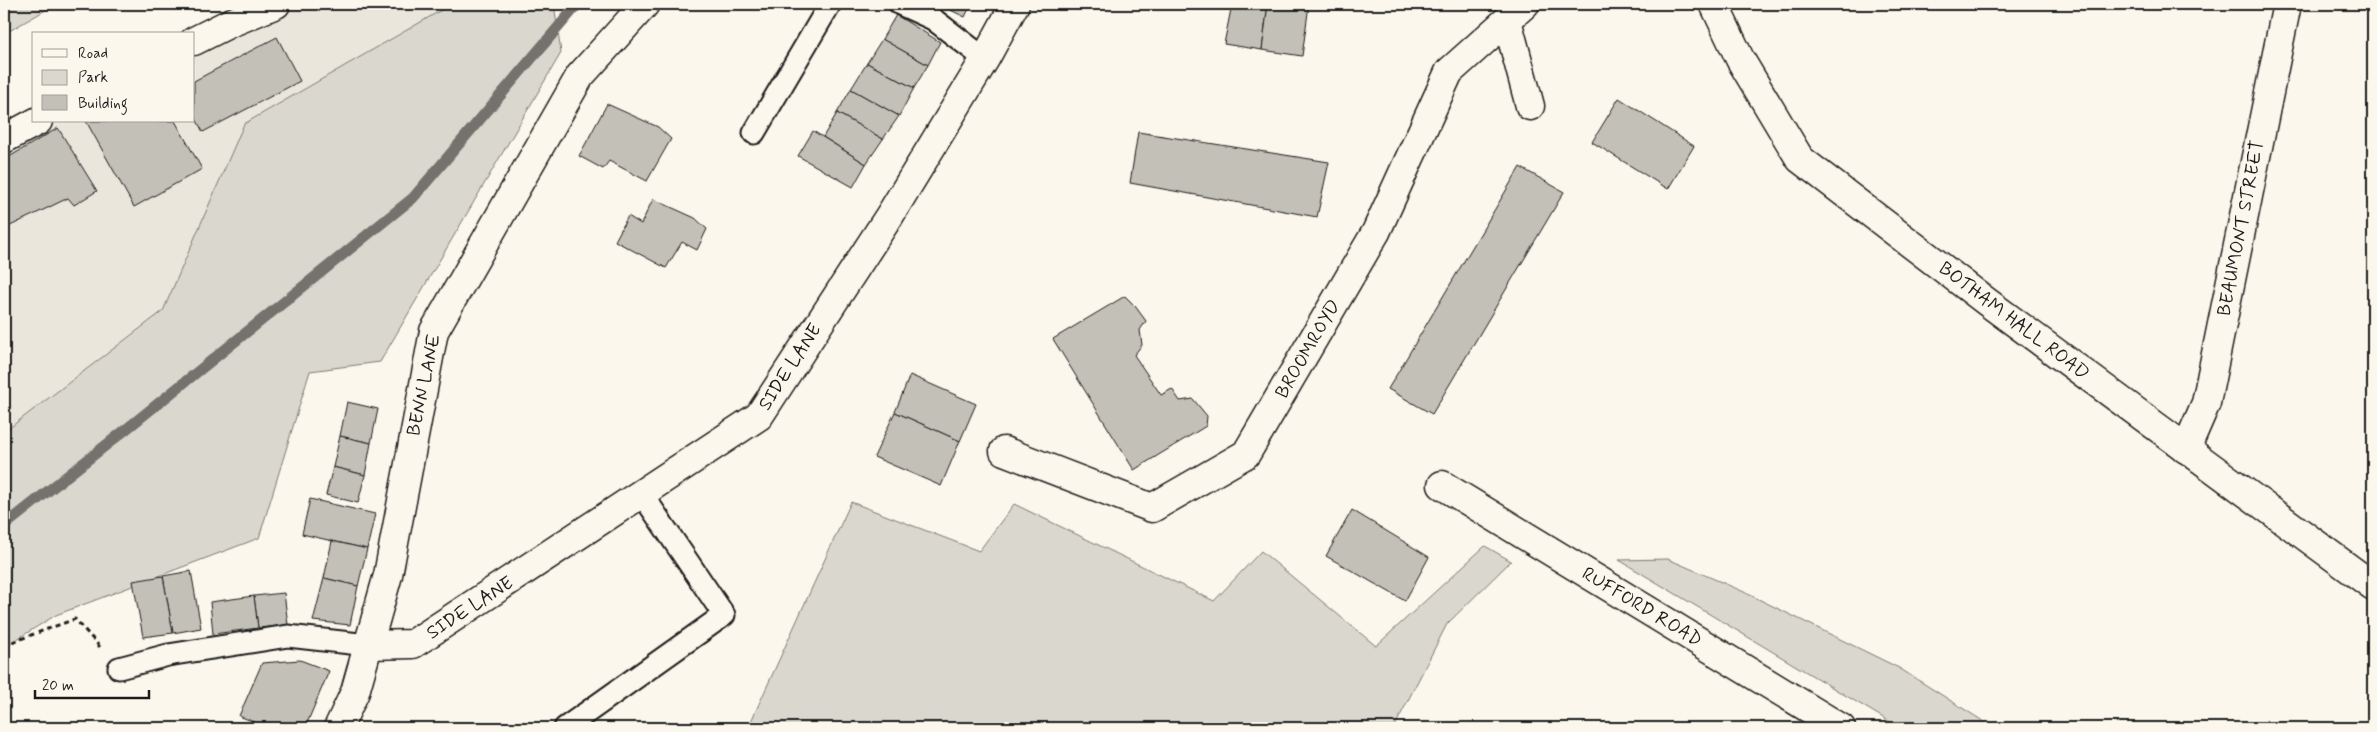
<svg xmlns="http://www.w3.org/2000/svg" width="2377" height="732" font-family="Mynerve,sans-serif">
<style>
.built{fill:#eae6dc}
.green{fill:#dad7ce;stroke:#7b7a75}
.lines{fill:none;stroke-linecap:round;stroke-linejoin:round}
.stream{stroke:#74726e;stroke-width:11}
.building{fill:#c3c0b8;stroke:#1c1c1c}
.service-casing{stroke:#1c1c1c;stroke-width:25}
.minor-casing{stroke:#1c1c1c;stroke-width:31}
.tertiary-casing{stroke:#1c1c1c;stroke-width:31}
.path{stroke:#1c1c1c;stroke-width:3;stroke-dasharray:5 4;stroke-linecap:butt}
.service{stroke:#fbf7ec;stroke-width:21}
.minor{stroke:#fbf7ec;stroke-width:28}
.tertiary{stroke:#fbf7ec;stroke-width:28}
.labels{text-anchor:middle;dominant-baseline:central;stroke-width:4;stroke-linejoin:round;paint-order:stroke}
.street-label{font-size:19px;fill:#1c1c1c;stroke:#fbf7ec}
</style>
<rect width="100%" height="100%" fill="#fbf7ec"/>
<filter id="ink" filterUnits="userSpaceOnUse"><feTurbulence type="fractalNoise" baseFrequency=".02" numOctaves="2"/><feDisplacementMap in="SourceGraphic" scale="10" xChannelSelector="R" yChannelSelector="G"/><feConvolveMatrix kernelMatrix="1 2 1 2 8 2 1 2 1" color-interpolation-filters="sRGB"/></filter>
<g filter="url(#ink)">
<polygon class="built" points="230,4 452,4 244,124 163,311 4,432 4,131 34,121 194,121 194,34 177,34"/>
<g class="green">
<polygon points="4,4 56,4 4,34"/>
<polygon points="452,4 554,4 561,53 380,362 310,371 259,538 56,615 4,647 4,432 163,311 244,124"/>
<polygon points="851,502 979,551 1014,504 1214,601 1261,551 1376,646 1485,546 1511,561 1447,624 1394,728 748,728"/>
<polygon points="1668,559 1742,591 1899,668 1994,728 1900,728 1619,560"/>
</g>
<g class="lines">
<polyline class="stream" points="4,526 134,423 413,198 578,4"/>
</g>
<g class="building">
<polygon points="938,4 971,4 965,17"/>
<polygon points="1232,4 1268,4 1262,50 1224,44"/>
<polygon points="1268,4 1309,5 1302,56 1262,50"/>
<polygon points="896,15 940,42 928,65 882,39"/>
<polygon points="277,37 300,81 203,132 194,115 194,81"/>
<polygon points="882,39 928,65 914,88 867,63"/>
<polygon points="867,63 914,88 899,116 851,89"/>
<polygon points="851,89 899,116 883,139 837,113"/>
<polygon points="1619,98 1694,146 1668,189 1592,142"/>
<polygon points="607,104 658,127 671,139 647,181 609,161 603,169 579,156"/>
<polygon points="837,113 883,139 866,164 823,137"/>
<polygon points="86,121 175,121 202,169 134,207"/>
<polygon points="58,128 97,191 74,205 68,198 4,229 4,160"/>
<polygon points="813,131 866,164 853,187 798,156"/>
<polygon points="1138,132 1329,162 1317,217 1130,183"/>
<polygon points="1520,167 1564,192 1432,414 1388,389"/>
<polygon points="653,199 695,218 707,229 697,250 682,242 666,268 615,241 628,216 641,224"/>
<polygon points="1125,296 1135,306 1146,321 1140,330 1142,345 1134,355 1161,395 1172,389 1180,401 1193,399 1207,416 1206,426 1134,470 1053,339"/>
<polygon points="910,375 976,404 960,441 895,412"/>
<polygon points="347,402 378,409 371,443 340,436"/>
<polygon points="895,412 960,441 941,486 874,457"/>
<polygon points="340,436 371,443 365,475 333,467"/>
<polygon points="333,467 365,475 358,503 326,495"/>
<polygon points="310,499 375,514 367,549 302,534"/>
<polygon points="1352,510 1429,557 1405,601 1326,556"/>
<polygon points="332,541 367,549 358,586 324,578"/>
<polygon points="191,571 201,628 173,633 163,576"/>
<polygon points="163,576 173,633 143,637 133,581"/>
<polygon points="324,578 358,586 350,625 313,621"/>
<polygon points="284,593 288,625 258,628 254,596"/>
<polygon points="254,596 258,628 213,634 210,602"/>
<polygon points="300,660 329,671 305,728 269,728 239,716 262,663"/>
</g>
<g class="lines">
<g class="service-casing">
<g id="service">
<polyline points="900,4 933,19 985,59"/>
<polyline points="754,133 830,4"/>
<polyline points="119,668 168,655 288,636 368,645"/>
<polyline points="565,728 724,615 642,494"/>
</g>
</g>
<g class="minor-casing">
<g id="minor">
<polyline points="1714,4 1740,59 1800,159 1987,302 2373,586"/>
<polyline points="1507,20 1530,106"/>
<polyline points="194,41 230,23 276,4"/>
<polyline points="4,139 38,121"/>
<polyline points="2186,449 2206,403 2287,4"/>
<polyline points="1004,451 1152,508 1246,454 1376,232 1449,72 1525,4"/>
<polyline points="1442,485 1841,728"/>
<polyline points="368,645 413,644 759,416 890,215 985,59 1015,4"/>
</g>
</g>
<g class="tertiary-casing">
<polyline id="tertiary" points="338,728 355,692 388,575 434,331 580,76 645,4"/>
</g>
<polyline class="path" points="4,645 75,619 100,647"/>
<use href="#service" class="service"/>
<use href="#minor" class="minor"/>
<use href="#tertiary" class="tertiary"/>
</g>
</g>
<g class="labels">
<g class="street-label">
<text transform="translate(2241 228) rotate(-79)">BEAUMONT STREET</text>
<text transform="translate(2014 321) rotate(37)">BOTHAM HALL ROAD</text>
<text transform="translate(1308 349) rotate(-60)">BROOMROYD</text>
<text transform="translate(790 367) rotate(-57)">SIDE LANE</text>
<text transform="translate(424 385) rotate(-78)">BENN LANE</text>
<text transform="translate(1642 607) rotate(31)">RUFFORD ROAD</text>
<text transform="translate(470 608) rotate(-33)">SIDE LANE</text>
</g>
</g>
<rect width="2377" height="732" fill="none" stroke="#fbf7ec" stroke-width="20"/>
<rect x="10" y="10" width="2357" height="712" fill="none" stroke="#1c1c1c" stroke-width="2" filter="url(#ink)"/>
<rect x="32" y="32" width="162" height="90" fill="#fbf7ec" stroke="#a29f99"/>
<rect x="42" y="49" width="25" height="8" fill="#fbf7ec" stroke="#a29f99"/>
<text x="78" y="58" font-size="15" fill="#1c1c1c">Road</text>
<rect x="42" y="70" width="25" height="15" fill="#dad7ce" stroke="#a29f99"/>
<text x="78" y="82" font-size="15" fill="#1c1c1c">Park</text>
<rect x="42" y="95" width="25" height="15" fill="#c3c0b8" stroke="#a29f99"/>
<text x="78" y="108" font-size="15" fill="#1c1c1c">Building</text>
<path d="M35 690v8h114v-8" fill="none" stroke="#1c1c1c" stroke-width="2.5"/>
<text x="42" y="690" font-size="15" fill="#1c1c1c" stroke="#fbf7ec" stroke-width="4" paint-order="stroke">20 m</text>
</svg>
